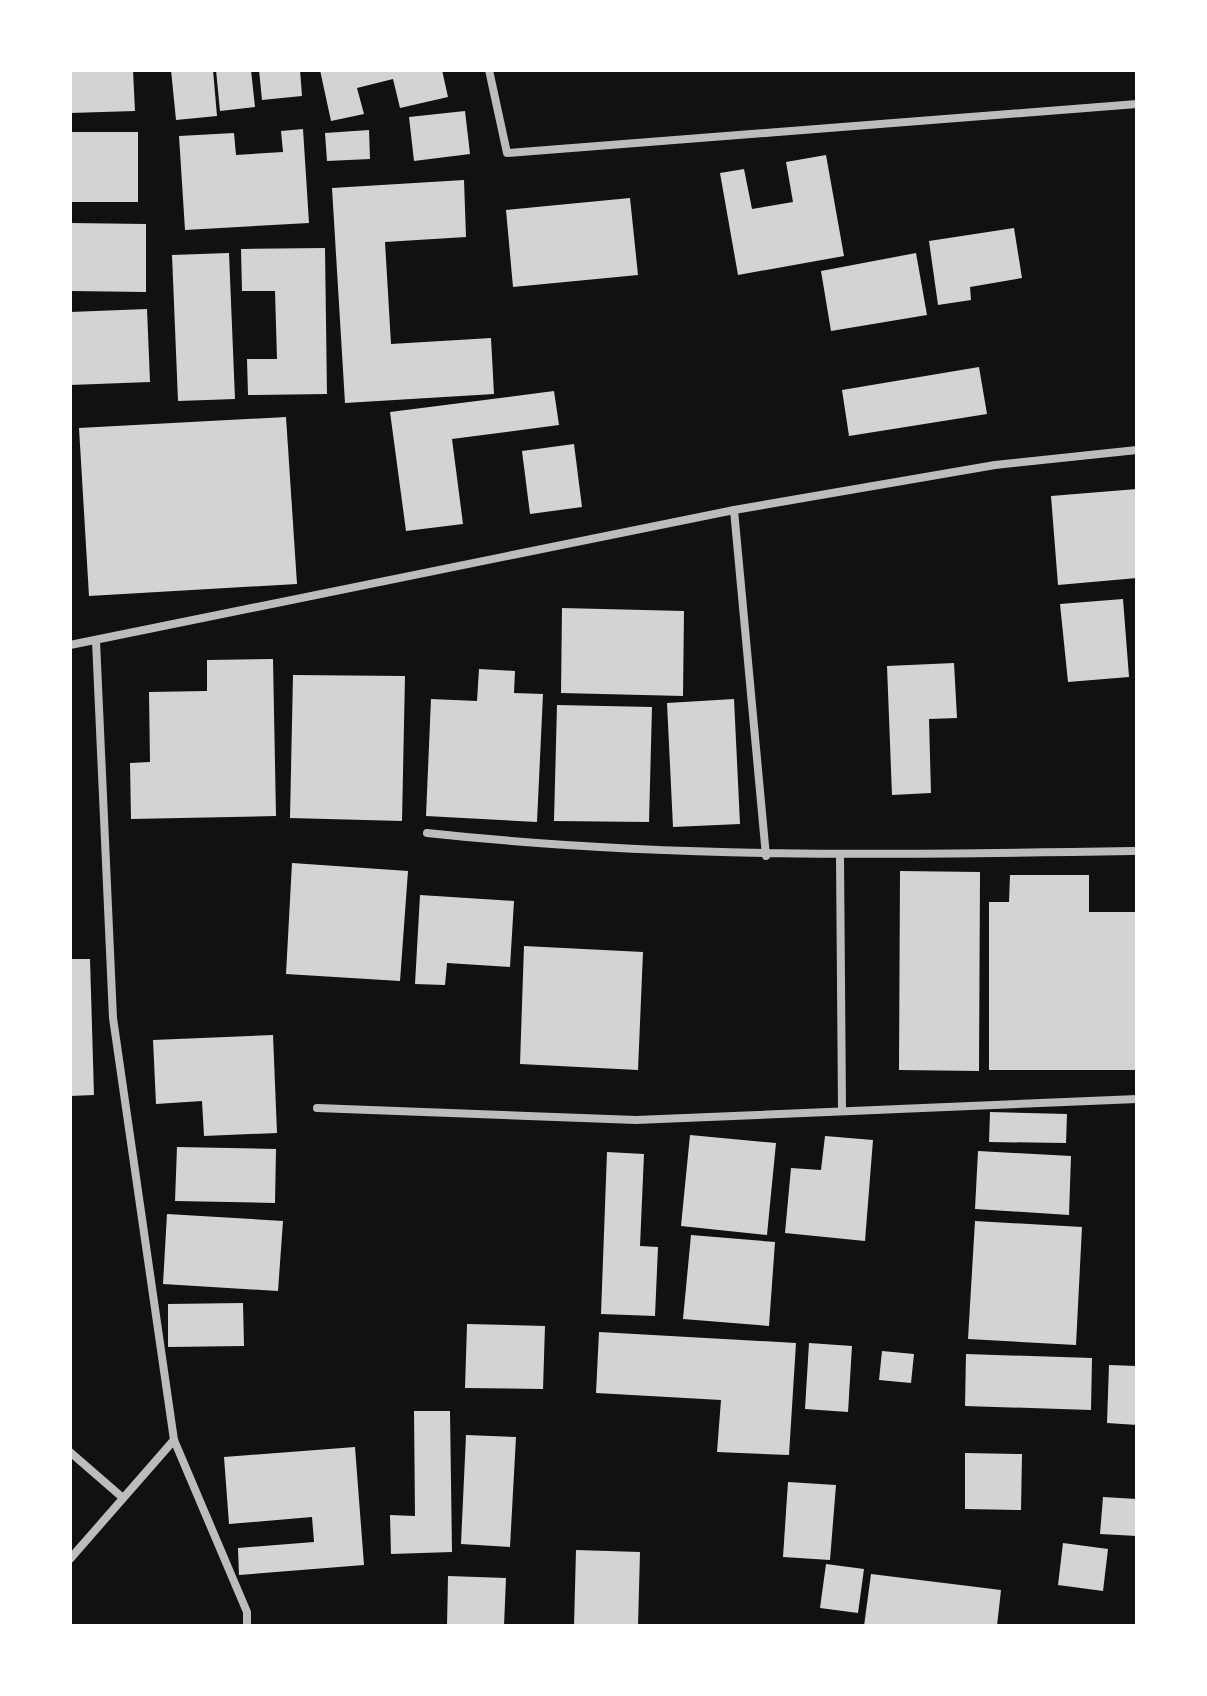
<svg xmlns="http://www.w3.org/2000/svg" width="1207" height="1696" font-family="Quicksand,sans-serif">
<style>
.building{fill:#d3d3d3}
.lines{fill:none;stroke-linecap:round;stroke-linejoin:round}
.minor{stroke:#bcbcbc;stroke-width:8}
</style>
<rect width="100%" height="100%" fill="#111"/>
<g class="building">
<polygon points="70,70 133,70 135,111 70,113"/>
<polygon points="171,70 213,70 217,116 176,120"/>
<polygon points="216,70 251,70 255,107 220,111"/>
<polygon points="259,70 300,70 302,96 262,100"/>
<polygon points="320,70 442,70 448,97 400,108 393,79 357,88 364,114 331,121"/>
<polygon points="465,111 470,154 414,161 409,117"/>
<polygon points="303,129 309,223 185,230 179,136 234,133 236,155 283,152 281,131"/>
<polygon points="369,130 370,159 327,161 325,133"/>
<rect x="70" y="132" width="68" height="70"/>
<polygon points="826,155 844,256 738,275 720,173 744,169 752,209 793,202 786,162"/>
<polygon points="464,180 466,237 385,242 391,344 491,338 494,394 345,403 332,188"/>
<polygon points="630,198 638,275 513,287 506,210"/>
<polygon points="70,223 146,224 146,292 70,291"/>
<polygon points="1014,228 1022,278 970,287 971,300 938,305 929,241"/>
<polygon points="325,248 327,394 248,395 247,359 277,359 275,291 242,291 241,249"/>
<polygon points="229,253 235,399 178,401 172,255"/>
<polygon points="916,253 927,315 831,331 821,271"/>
<polygon points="147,309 150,382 70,385 70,312"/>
<polygon points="979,367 987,414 849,436 842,390"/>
<polygon points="554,391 559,425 452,439 463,524 406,531 390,412"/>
<polygon points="286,417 297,584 89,596 79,428"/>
<polygon points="574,444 582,507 530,514 522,451"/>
<polygon points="1137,489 1137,578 1058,585 1051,496"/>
<polygon points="1123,599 1129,677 1068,682 1060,604"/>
<polygon points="562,608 684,611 683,696 561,693"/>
<polygon points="273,659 276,816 131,819 130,763 150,762 149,692 207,691 207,660"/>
<polygon points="954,663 957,718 929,719 931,793 892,795 887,666"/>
<polygon points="479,669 515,671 514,693 543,694 537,822 426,816 431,699 477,701"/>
<polygon points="293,675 405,676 402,821 290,818"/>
<polygon points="734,699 740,824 673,827 667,703"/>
<polygon points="557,705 652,707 649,822 554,821"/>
<polygon points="292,863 408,871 400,981 286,974"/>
<polygon points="900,871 980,872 979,1071 899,1070"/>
<polygon points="1010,875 1089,875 1089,912 1137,912 1137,1070 989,1070 989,902 1009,902"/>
<polygon points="420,895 514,901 510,967 447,963 445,985 415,984"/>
<polygon points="524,946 643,952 638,1070 520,1064"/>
<polygon points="70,959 90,959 94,1095 70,1096"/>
<polygon points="273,1035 277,1133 204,1136 202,1101 156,1104 153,1040"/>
<polygon points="990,1112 1067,1114 1066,1143 989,1142"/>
<polygon points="690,1135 776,1143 767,1235 681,1226"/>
<polygon points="825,1136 873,1140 865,1241 785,1233 791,1168 821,1170"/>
<polygon points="177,1147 276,1149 275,1203 175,1201"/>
<polygon points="978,1151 1071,1156 1069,1215 975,1209"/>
<polygon points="607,1152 644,1154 640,1246 658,1247 655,1316 601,1314"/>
<polygon points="167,1214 283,1221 278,1291 163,1284"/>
<polygon points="975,1221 1082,1227 1076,1345 968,1339"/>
<polygon points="691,1235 775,1242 769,1326 683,1319"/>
<polygon points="243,1303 244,1346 168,1347 168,1304"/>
<polygon points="467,1324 545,1326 543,1389 465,1388"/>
<polygon points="599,1332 796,1343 789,1455 717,1452 721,1400 596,1393"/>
<polygon points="809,1343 852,1346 848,1412 805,1409"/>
<polygon points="882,1351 914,1354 911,1383 879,1380"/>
<polygon points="966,1354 1092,1358 1091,1410 965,1406"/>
<polygon points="1109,1365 1137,1366 1137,1425 1107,1423"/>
<polygon points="414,1411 450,1411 452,1552 391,1554 390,1515 415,1516"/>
<polygon points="466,1435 516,1437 510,1547 461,1544"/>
<polygon points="355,1447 364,1565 239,1575 238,1548 314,1542 312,1517 229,1524 224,1457"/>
<polygon points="965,1453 1022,1454 1021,1510 965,1509"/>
<polygon points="788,1482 836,1485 830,1560 783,1557"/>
<polygon points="1103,1497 1137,1499 1137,1536 1100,1534"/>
<polygon points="1063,1543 1108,1549 1103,1591 1058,1585"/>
<polygon points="576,1550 640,1552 638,1626 574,1626"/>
<polygon points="826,1564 864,1569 858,1613 820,1608"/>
<polygon points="871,1574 1001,1590 997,1626 864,1626"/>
<polygon points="448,1576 506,1578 504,1626 447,1626"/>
</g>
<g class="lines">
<g class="minor">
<polyline points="489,70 507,153 1137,104"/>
<polyline points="734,510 766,856"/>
<polyline points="96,641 113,1018 174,1440 247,1612 247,1626"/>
<polyline points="70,645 734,510 995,465 1137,450"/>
<path d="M427 833C667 859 897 855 1137 851"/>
<polyline points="840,856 842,1109"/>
<polyline points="317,1108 636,1120 1137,1099"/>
<polyline points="70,1452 123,1498"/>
<polyline points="70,1559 174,1440"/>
</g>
</g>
<rect width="1207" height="1696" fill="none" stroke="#ffffff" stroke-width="144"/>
</svg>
